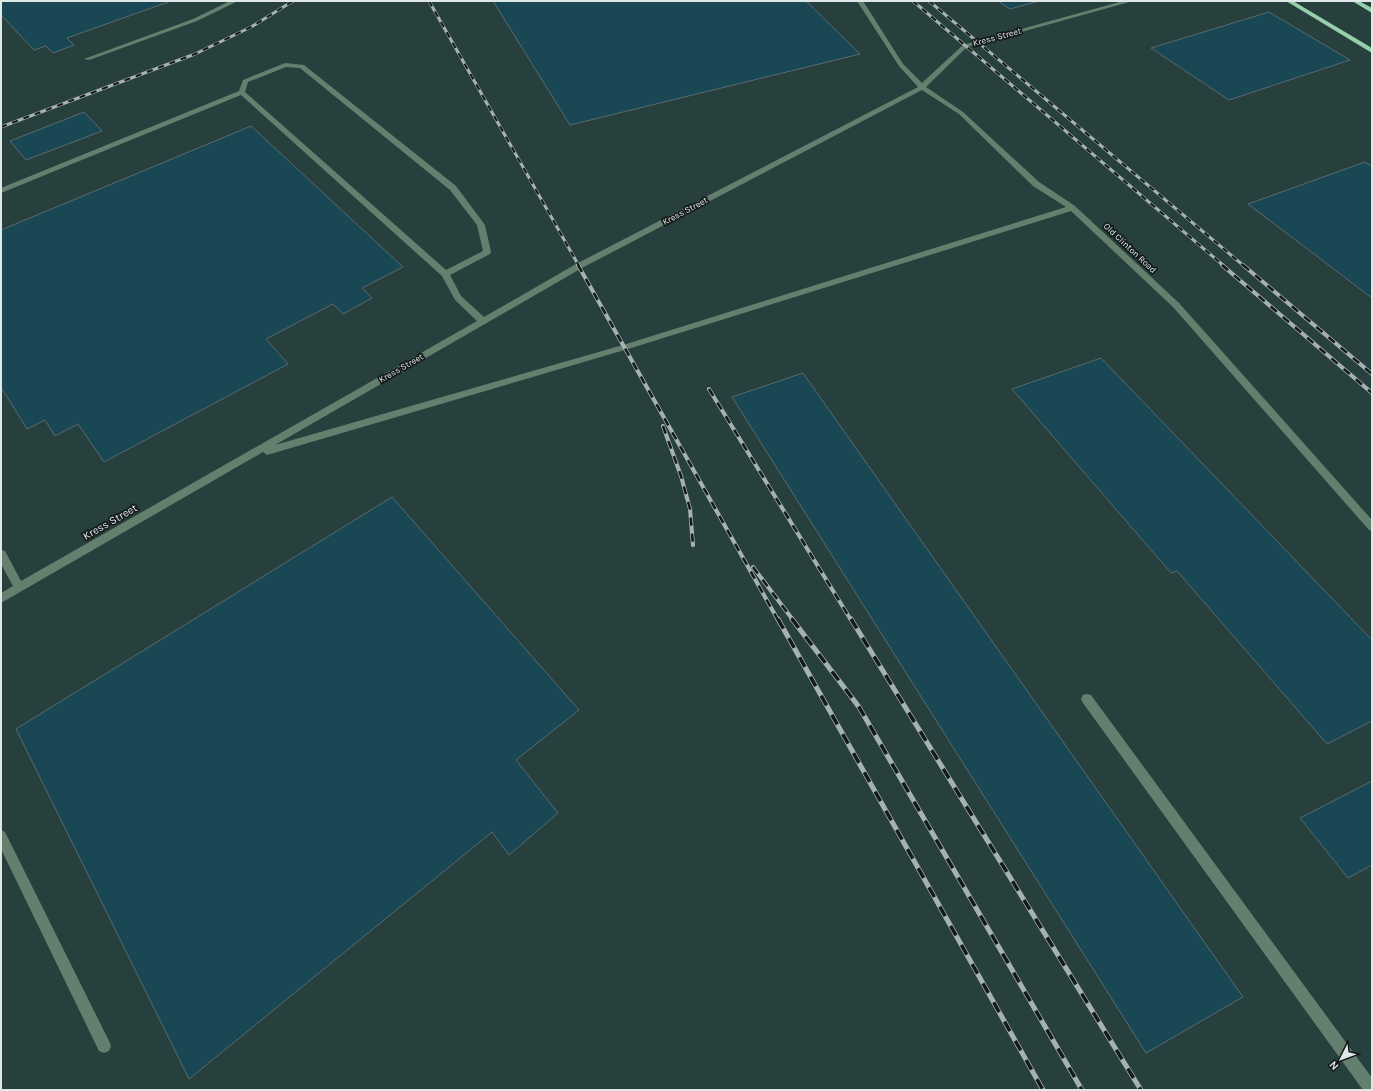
<svg xmlns="http://www.w3.org/2000/svg" width="1373" height="1091" font-family="Karla,sans-serif">
<style>
.built{fill:#27403d}
.building{fill:#194754;stroke:#596a70}
.lines{fill:none;stroke-linecap:round;stroke-linejoin:round}
.minor{fill:#657f6e;fill-rule:evenodd}
.major{fill:#97ceab;fill-rule:evenodd}
.rail-far2-casing{stroke:#a6b2b1;stroke-width:3}
.rail-far1-casing{stroke:#a6b2b1;stroke-width:4}
.rail-casing{stroke:#a6b2b1;stroke-width:5}
.rail-far2{stroke:#131a19;stroke-width:2;stroke-dasharray:6;stroke-linecap:butt}
.rail-far1{stroke:#131a19;stroke-width:2.5;stroke-dasharray:8;stroke-linecap:butt}
.rail{stroke:#131a19;stroke-width:3.5;stroke-dasharray:11;stroke-linecap:butt}
.labels{text-anchor:middle;dominant-baseline:central;stroke-width:3.5;stroke-linejoin:round;paint-order:stroke}
.far-street-label{font-size:9px;fill:#dee8e7;stroke:#131a19}
.street-label{font-size:11px;fill:#dee8e7;stroke:#131a19}
</style>
<rect width="100%" height="100%" fill="#233432"/>
<rect class="built" x="1" y="1" width="1371" height="1089"/>
<g class="building">
<polygon points="1,1 171,1 67,38 74,45 53,53 46,46 34,50 1,15"/>
<polygon points="493,1 806,1 860,54 570,125"/>
<polygon points="998,1 1039,1 1010,9"/>
<polygon points="1269,12 1350,60 1229,100 1151,48"/>
<polygon points="84,112 102,131 26,160 10,141"/>
<polygon points="251,126 403,267 362,288 372,298 343,314 333,304 266,339 288,364 104,462 78,424 55,436 45,420 27,429 1,387 1,230"/>
<polygon points="1365,162 1372,166 1372,298 1248,204"/>
<polygon points="1101,358 1372,640 1372,721 1327,744 1177,571 1171,573 1012,389"/>
<polygon points="803,373 1243,997 1146,1053 732,397"/>
<polygon points="392,497 579,710 516,760 558,813 509,855 492,832 189,1079 16,729"/>
<polygon points="1372,781 1372,865 1348,878 1300,818"/>
</g>
<g class="lines">
<g class="minor">
<polygon points="230,1 238,1 197,21 89,60 84,59 193,19"/>
<path d="M857 1H863L903 64 922 83 963 45 1123 1H1133L967 47 926 87 963 112 1039 182 1075 206 1179 303 1372 520V531L1369 530 1173 307 1071 211 628 349 267 455 263 452 1 603V593L13 586 1 564V550L5 551 21 581 477 321 455 300 442 276 241 95 1 193V188L239 91 243 80 285 63 304 65 456 186 485 225 491 252 490 254 450 275 461 296 484 317 576 264 918 87 899 66ZM286 67 300 68 450 190 477 225 483 251 446 270 245 92 248 82ZM922 90 959 114 1033 186 1066 207 623 345 275 445 582 268Z"/>
<polygon points="1087,694 1091,695 1372,1078 1372,1090 1363,1090 1083,703 1081,699 1083,695"/>
<polygon points="1,830 5,832 109,1041 111,1046 109,1051 104,1053 99,1051 1,849"/>
</g>
<g class="major">
<polygon points="1286,1 1293,1 1372,48 1372,53"/>
<polygon points="1352,1 1359,1 1372,8 1372,13"/>
</g>
<g class="rail-far2-casing">
<g id="rail-far2">
<polyline points="429,1 579,266"/>
<polyline points="913,1 1224,266"/>
<polyline points="929,1 1244,266"/>
<polyline points="1,127 195,54 251,27 293,1"/>
</g>
</g>
<g class="rail-far1-casing">
<g id="rail-far1">
<polyline points="578,265 778,620"/>
<polyline points="1222,265 1372,393"/>
<polyline points="1243,265 1372,374"/>
<polyline points="709,389 851,620"/>
<polyline points="663,426 681,476 690,509 693,545"/>
<polyline points="753,567 793,620"/>
</g>
</g>
<g class="rail-casing">
<g id="rail">
<polyline points="778,619 1043,1090"/>
<polyline points="792,619 859,707 1082,1090"/>
<polyline points="851,619 1141,1090"/>
</g>
</g>
<use href="#rail-far2" class="rail-far2"/>
<use href="#rail-far1" class="rail-far1"/>
<use href="#rail" class="rail"/>
</g>
<g class="labels">
<g class="far-street-label">
<text transform="translate(997 37) rotate(-15)">Kress Street</text>
<text transform="translate(685 211) rotate(-28)">Kress Street</text>
<text transform="translate(1130 248) rotate(43)">Old Clinton Road</text>
<text transform="translate(401 368) rotate(-30)">Kress Street</text>
</g>
<g class="street-label">
<text transform="translate(110 522) rotate(-30)">Kress Street</text>
</g>
</g>
<rect width="1373" height="1091" fill="none" stroke="#dee8e7" stroke-width="4"/>
<g transform="translate(1341 1059) rotate(228)" stroke="#131a19" stroke-width="3" paint-order="stroke">
<path d="M0-3L7 15L0 10L-7 15Z" fill="#dee8e7"/>
<text y="-6" font-size="11" font-weight="bold" text-anchor="middle" fill="#dee8e7">N</text>
</g>
</svg>
